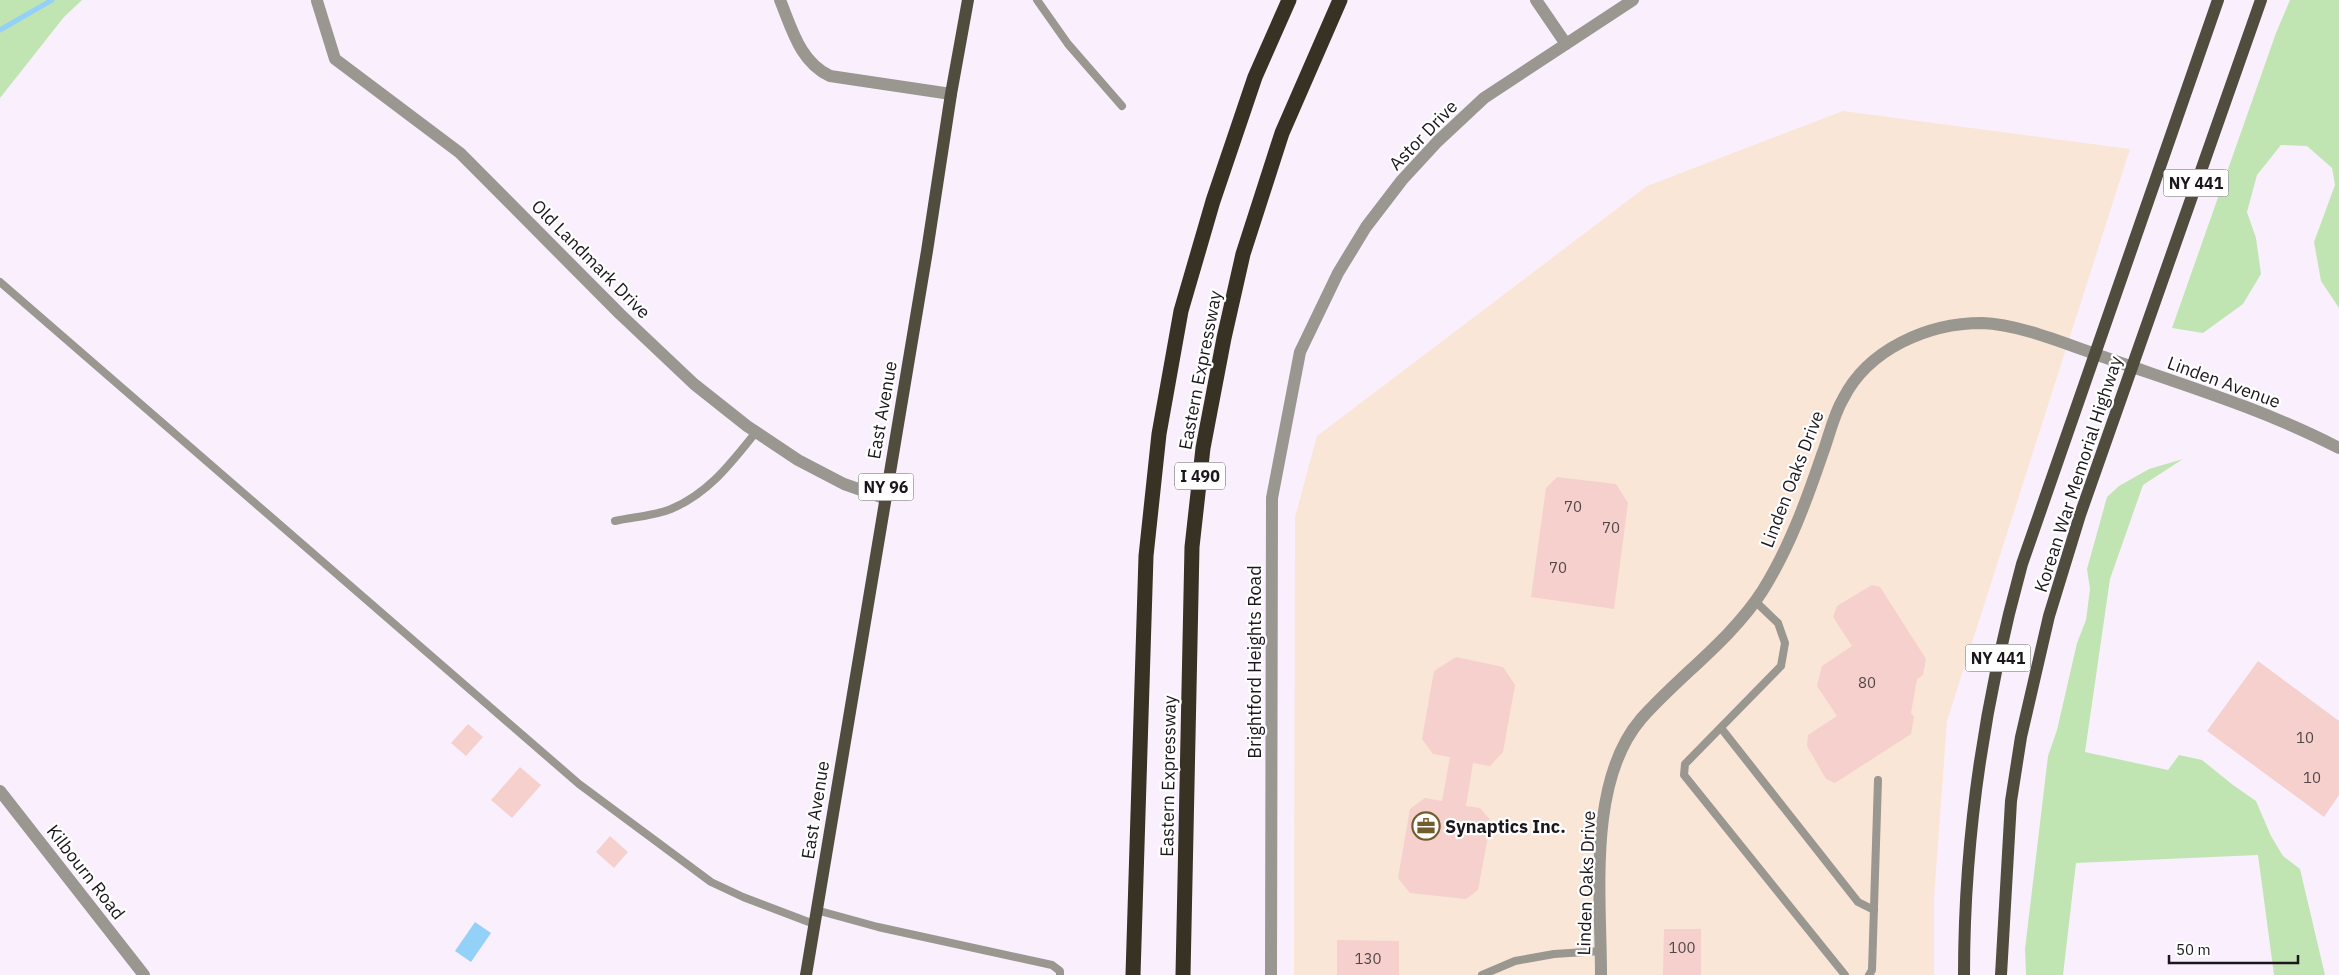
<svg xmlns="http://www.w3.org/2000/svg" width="2339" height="975" font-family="'IBM Plex Sans',sans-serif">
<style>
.commercial{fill:#fae6d6}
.green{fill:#c0e5b3}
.water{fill:#94d1f8}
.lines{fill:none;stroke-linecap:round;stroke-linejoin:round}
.stream{stroke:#94d1f8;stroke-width:5}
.building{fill:#f5d0cd}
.service{stroke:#99978f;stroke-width:8}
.minor{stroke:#99978f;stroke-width:12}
.tertiary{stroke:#99978f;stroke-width:12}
.primary{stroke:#504c3e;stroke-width:12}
.motorway{stroke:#373223;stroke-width:15}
.labels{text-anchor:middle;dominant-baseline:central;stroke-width:4.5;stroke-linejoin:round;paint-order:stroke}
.number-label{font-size:15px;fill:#524548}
.shield{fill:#fff;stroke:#5f5d60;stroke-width:1}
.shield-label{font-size:16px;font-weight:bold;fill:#1b171c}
.street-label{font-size:18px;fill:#1b171c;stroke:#fff}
.poi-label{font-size:18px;font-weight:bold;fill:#1b171c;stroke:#fff;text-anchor:start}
</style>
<rect width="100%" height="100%" fill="#faf0fd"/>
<polygon class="commercial" points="1843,111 2130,149 1947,721 1934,898 1934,975 1294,975 1295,517 1317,436 1647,186"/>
<g class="green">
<polygon points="0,0 82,0 64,17 0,98"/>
<polygon points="2290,0 2339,0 2339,308 2321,281 2314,242 2335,185 2332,168 2307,146 2281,145 2257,175 2247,212 2256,238 2261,274 2243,304 2203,333 2172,328 2276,33"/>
<polygon points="2183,459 2143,485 2110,579 2085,752 2168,770 2179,755 2202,760 2233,785 2256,801 2271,836 2283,856 2300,869 2325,975 2274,975 2258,855 2076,863 2063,975 2026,975 2025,949 2048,756 2057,730 2077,643 2086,620 2090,589 2087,569 2107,497 2119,486 2149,469"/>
</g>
<polygon class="water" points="475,922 491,933 471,962 455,951"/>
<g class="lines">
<polyline class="stream" points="0,30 52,0"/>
</g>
<g class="building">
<polygon points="1557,477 1616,484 1628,503 1614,609 1531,597 1546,488"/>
<polygon points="1872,585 1880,587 1926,659 1923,675 1917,679 1911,713 1914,717 1911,734 1835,783 1826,779 1807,746 1808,735 1837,716 1817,686 1822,666 1852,646 1833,617 1837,606"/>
<polygon points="1456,657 1503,667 1515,685 1503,752 1490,766 1473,763 1466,806 1480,808 1491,821 1478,890 1466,899 1410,893 1398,878 1410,809 1425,798 1442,801 1450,757 1433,754 1422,739 1434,671"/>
<polygon points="2258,661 2339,721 2339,795 2324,817 2207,731"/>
<polygon points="468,724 483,737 466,756 451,743"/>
<polygon points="520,767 541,785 512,818 491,800"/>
<polygon points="610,836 628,852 614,868 596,852"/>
<polygon points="1664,929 1701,929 1701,975 1663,975"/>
<polygon points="1337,940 1399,941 1399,975 1337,975"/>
</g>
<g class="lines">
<g class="service">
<polyline points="1037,0 1068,44 1122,106"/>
<polyline points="0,282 579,784 711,882 743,897 814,924"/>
<path d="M615 521C633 517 654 516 671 509 709 493 731 463 756 432"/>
<polyline points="1755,601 1778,623 1785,643 1781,666 1685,764 1684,775 1845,975"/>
<polyline points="1721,728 1858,902 1874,910"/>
<polyline points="816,910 878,927 1052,965 1060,971 1060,975"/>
<polyline points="1482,975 1515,961 1554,954 1601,951"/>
<polyline points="1869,975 1872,970 1878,780"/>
</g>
<g class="minor">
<path d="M780 0C792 29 800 62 830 76L951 94"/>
<polyline points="1536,0 1566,44"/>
<polyline points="317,1 335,59 460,153 620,314 694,384 747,426 798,460 844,484 884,498"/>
<polyline points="0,791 144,975"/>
<polyline points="1271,975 1272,498 1300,352 1338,273 1366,227 1402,180 1438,141 1484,98 1633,0"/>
<path d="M1601 975C1601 897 1587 782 1641 719 1680 675 1731 640 1763 590 1789 548 1806 502 1822 455 1829 437 1833 416 1843 399 1868 349 1928 323 1982 323 2017 324 2061 342 2095 354"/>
</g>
<path class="tertiary" d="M2095 354C2177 383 2262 408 2339 448"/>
<g class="primary">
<polyline points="806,975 927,251 951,94 968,0"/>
<path d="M1964 975C1964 836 1985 698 2022 564L2218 0"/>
<polyline points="2001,975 2011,801 2021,737 2049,616 2080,515 2261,0"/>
</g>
<g class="motorway">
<polyline points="1133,975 1146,556 1159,434 1181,311 1213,201 1255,77 1289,0"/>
<polyline points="1183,975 1192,547 1203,448 1224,338 1243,254 1282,133 1340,0"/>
</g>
</g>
<defs>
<g id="office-ring" transform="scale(1.4375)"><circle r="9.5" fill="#fff" stroke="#735d2d" stroke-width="1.5"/><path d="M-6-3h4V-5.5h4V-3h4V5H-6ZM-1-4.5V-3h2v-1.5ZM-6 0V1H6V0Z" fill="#735d2d"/></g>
</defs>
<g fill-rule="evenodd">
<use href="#office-ring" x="1426" y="826"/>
</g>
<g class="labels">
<g class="number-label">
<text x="1573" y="506">70</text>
<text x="1611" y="527">70</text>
<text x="1558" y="567">70</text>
<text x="1867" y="682">80</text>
<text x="2305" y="737">10</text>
<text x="2312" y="777">10</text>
<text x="1682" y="947">100</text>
<text x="1368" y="958">130</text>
</g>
<g class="shield">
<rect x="2163.5" y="169.5" width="65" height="27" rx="4"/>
<rect x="1175" y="462.5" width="50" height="27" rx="4"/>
<rect x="858.5" y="473.5" width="55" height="27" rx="4"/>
<rect x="1965.5" y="644.5" width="65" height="27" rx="4"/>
</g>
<g class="shield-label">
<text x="2196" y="183">NY 441</text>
<text x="1200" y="476">I 490</text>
<text x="886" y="487">NY 96</text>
<text x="1998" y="658">NY 441</text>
</g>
<g class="street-label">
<text transform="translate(1423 135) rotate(-46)">Astor Drive</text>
<text transform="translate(591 259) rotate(45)">Old Landmark Drive</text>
<text transform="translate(1200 370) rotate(-79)">Eastern Expressway</text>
<text transform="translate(2224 382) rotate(20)">Linden Avenue</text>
<text transform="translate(882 410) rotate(-80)">East Avenue</text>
<text transform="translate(2078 474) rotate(-72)">Korean War Memorial Highway</text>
<text transform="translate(1792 479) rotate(-69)">Linden Oaks Drive</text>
<text transform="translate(1254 662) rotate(-90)">Brightford Heights Road</text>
<text transform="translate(1168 776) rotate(-89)">Eastern Expressway</text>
<text transform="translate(815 810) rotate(-81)">East Avenue</text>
<text transform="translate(86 872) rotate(52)">Kilbourn Road</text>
<text transform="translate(1586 883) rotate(-88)">Linden Oaks Drive</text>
</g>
<g class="poi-label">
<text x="1445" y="826">Synaptics Inc.</text>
</g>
</g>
<path d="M2169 955v8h129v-8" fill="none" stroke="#1b171c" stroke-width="2.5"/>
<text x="2176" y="955" font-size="15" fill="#1b171c" stroke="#ffffff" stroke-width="4" paint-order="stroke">50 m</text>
</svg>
